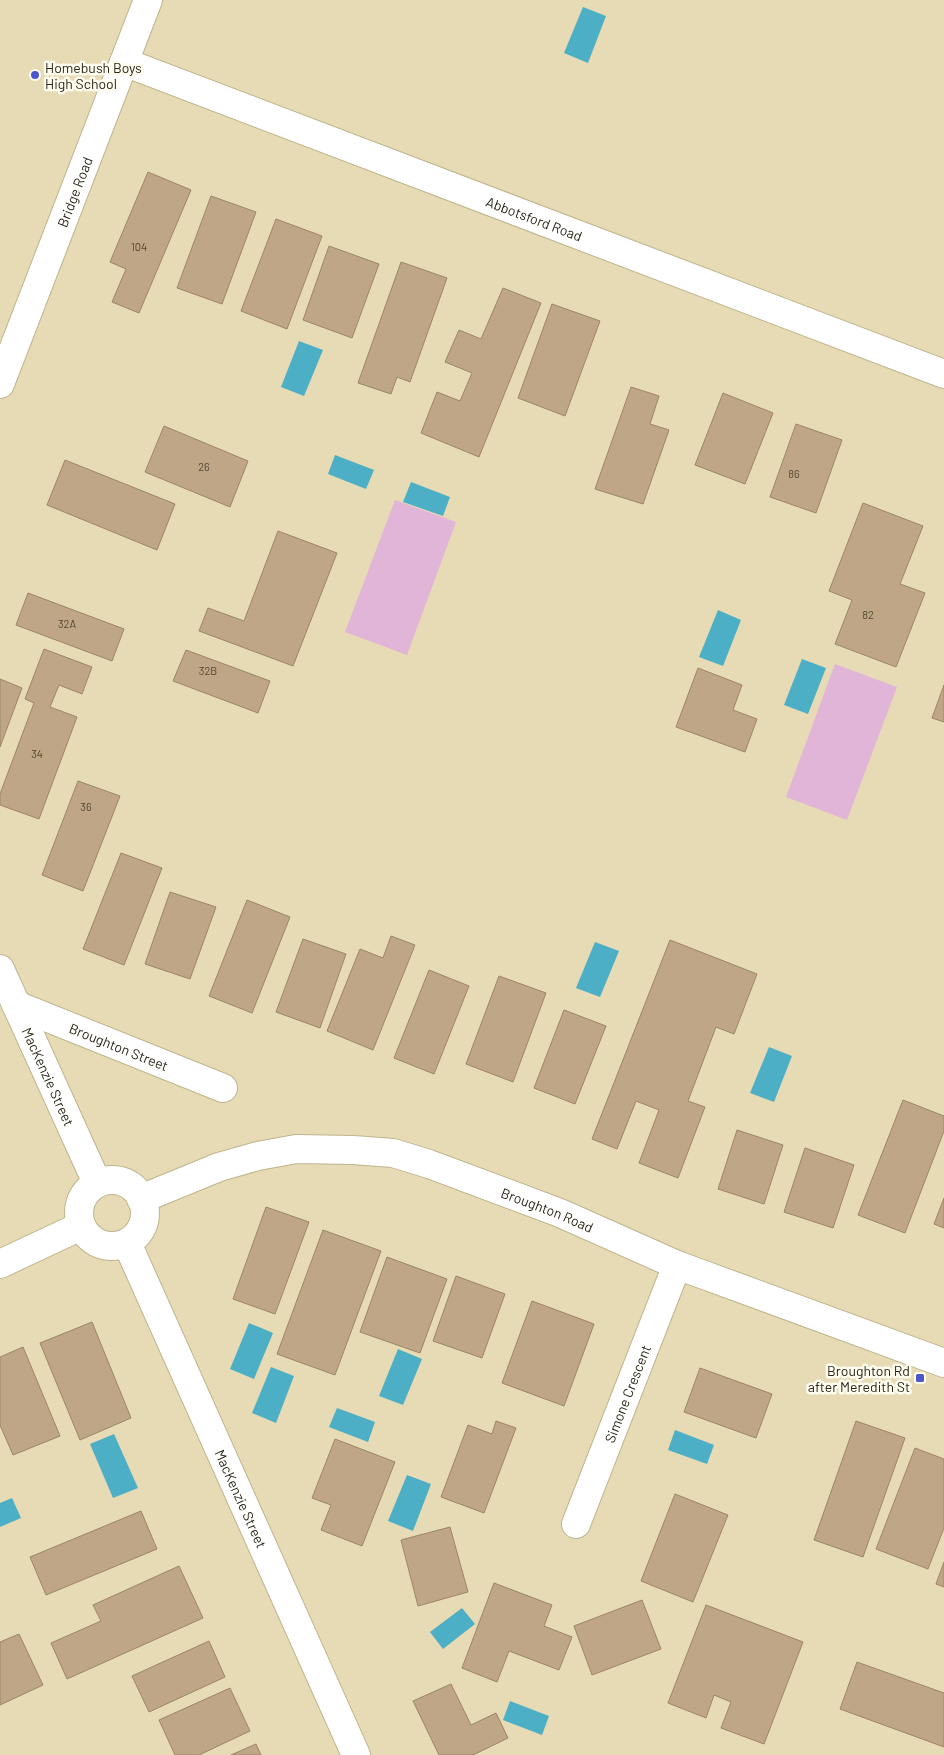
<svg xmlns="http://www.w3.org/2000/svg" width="944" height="1755" font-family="Barlow,sans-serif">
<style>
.green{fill:#e1b5d7}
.water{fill:#4cafc5}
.building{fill:#bfa686;stroke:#9c8565}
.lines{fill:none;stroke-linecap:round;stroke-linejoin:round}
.street-casing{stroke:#beb48e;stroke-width:30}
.secondary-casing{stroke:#beb48e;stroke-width:30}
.street{stroke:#fff;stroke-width:28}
.secondary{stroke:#fff;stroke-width:28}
.poi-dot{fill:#4b56cb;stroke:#fffcf0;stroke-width:2}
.labels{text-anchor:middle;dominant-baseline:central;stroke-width:5;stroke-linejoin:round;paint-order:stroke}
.number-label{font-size:11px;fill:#514834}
.poi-label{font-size:14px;fill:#2c2819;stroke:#fffcf0;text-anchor:start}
.street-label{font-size:14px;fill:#2c2819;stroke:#fffcf0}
</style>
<rect width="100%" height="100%" fill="#e6dbb4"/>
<g class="green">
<polygon points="395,500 456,522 407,655 345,632"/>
<polygon points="835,664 897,687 847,820 786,797"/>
</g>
<g class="water">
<polygon points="583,7 606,16 588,63 564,53"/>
<polygon points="299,341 323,350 304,396 281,387"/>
<polygon points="335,455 374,470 366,489 328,474"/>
<polygon points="411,482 450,497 443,516 403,502"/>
<polygon points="718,610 741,620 723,666 699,657"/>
<polygon points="802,659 826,668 808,714 784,705"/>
<polygon points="595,942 619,951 600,997 576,988"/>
<polygon points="769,1047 792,1056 774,1102 750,1093"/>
<polygon points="249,1323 273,1333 254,1379 230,1369"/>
<polygon points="398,1349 422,1359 403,1405 379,1396"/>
<polygon points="271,1367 294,1376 276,1423 252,1413"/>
<polygon points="337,1408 375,1422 368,1442 329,1427"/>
<polygon points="675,1430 714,1445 707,1464 668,1450"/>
<polygon points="114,1434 138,1488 113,1498 90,1444"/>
<polygon points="407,1475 431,1484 413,1531 388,1521"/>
<polygon points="12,1498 21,1518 0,1527 0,1503"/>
<polygon points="462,1608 475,1624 443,1649 430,1632"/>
<polygon points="510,1701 549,1716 542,1735 503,1720"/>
</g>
<g class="building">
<polygon points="148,172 191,190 139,313 112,302 126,269 110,262"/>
<polygon points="211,196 256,212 222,304 177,288"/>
<polygon points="276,219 322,236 287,329 241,311"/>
<polygon points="329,246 379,264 352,338 303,320"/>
<polygon points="401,262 447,278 410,382 397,377 391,394 358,383"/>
<polygon points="503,288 541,303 479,457 421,433 437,392 460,401 472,373 445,362 459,330 481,339"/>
<polygon points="552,304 600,321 565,416 518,398"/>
<polygon points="631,387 659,396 650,424 669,430 643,504 595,489"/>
<polygon points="723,393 773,413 745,484 695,465"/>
<polygon points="796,424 842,440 816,513 770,497"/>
<polygon points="164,426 248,461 230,507 145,472"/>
<polygon points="65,460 175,504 157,550 47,505"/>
<polygon points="863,503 923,526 900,584 925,593 896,667 835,644 852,600 829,591"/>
<polygon points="278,531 337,553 293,666 199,631 208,608 244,621"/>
<polygon points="28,593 124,629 112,661 16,625"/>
<polygon points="44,649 92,667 82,694 59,685 50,707 77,717 39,819 0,805 0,794 34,703 25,699"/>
<polygon points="186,650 270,681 258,713 173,681"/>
<polygon points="698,668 742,685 733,710 757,719 745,752 676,727"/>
<polygon points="0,679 22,688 0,747"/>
<polygon points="944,685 944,722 932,718"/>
<polygon points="78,781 120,796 83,891 42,875"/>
<polygon points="121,853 162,868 124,965 83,949"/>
<polygon points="170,892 216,907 190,979 145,964"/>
<polygon points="247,900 290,917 252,1013 209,996"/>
<polygon points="391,936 415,945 373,1050 327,1031 360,949 383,958"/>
<polygon points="303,939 346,954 320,1028 276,1012"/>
<polygon points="670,940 757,974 734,1034 716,1027 688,1101 705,1107 678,1178 639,1163 659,1110 636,1101 617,1149 592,1139"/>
<polygon points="429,970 469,986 434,1074 394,1058"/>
<polygon points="499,976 546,993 513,1082 466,1064"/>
<polygon points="564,1010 606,1026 575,1104 534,1088"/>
<polygon points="903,1100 944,1116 944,1131 905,1233 858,1215"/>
<polygon points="737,1130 783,1145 764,1204 718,1189"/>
<polygon points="805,1148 854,1165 833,1228 784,1212"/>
<polygon points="944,1198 944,1228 934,1224"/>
<polygon points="266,1207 309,1222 275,1314 233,1299"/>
<polygon points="323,1230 381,1251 335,1375 277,1354"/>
<polygon points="387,1257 447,1279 420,1353 360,1332"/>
<polygon points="456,1276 505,1294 482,1358 433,1341"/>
<polygon points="532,1301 594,1324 564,1406 502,1383"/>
<polygon points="92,1322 131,1418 80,1440 40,1343"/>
<polygon points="23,1347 60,1436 13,1455 0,1425 0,1357"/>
<polygon points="700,1368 772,1394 756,1438 684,1412"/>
<polygon points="496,1421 516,1428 484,1513 441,1497 468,1425 492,1434"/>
<polygon points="856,1421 905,1438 863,1557 814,1540"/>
<polygon points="335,1439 395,1462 362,1546 321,1530 331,1505 312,1498"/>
<polygon points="915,1448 944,1459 944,1528 928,1569 876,1549"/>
<polygon points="675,1494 728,1515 693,1602 641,1581"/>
<polygon points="141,1511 157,1549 46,1595 30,1557"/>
<polygon points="450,1527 468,1592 418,1606 401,1540"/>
<polygon points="944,1562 944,1587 936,1584"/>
<polygon points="179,1566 203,1618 67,1679 51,1643 101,1621 93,1605"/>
<polygon points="494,1583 552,1605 544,1626 572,1637 559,1670 509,1651 497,1682 462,1668"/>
<polygon points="642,1600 661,1649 592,1675 574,1626"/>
<polygon points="706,1605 803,1642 764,1744 721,1728 731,1702 714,1695 706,1718 668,1703"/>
<polygon points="19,1634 43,1685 0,1705 0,1642"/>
<polygon points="209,1641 225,1677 149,1712 132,1676"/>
<polygon points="857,1662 944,1693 944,1747 840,1709"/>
<polygon points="451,1684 471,1725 496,1713 508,1738 473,1755 439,1755 413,1701"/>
<polygon points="230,1688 250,1731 199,1755 175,1755 159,1720"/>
<polygon points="256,1744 261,1755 231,1755"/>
</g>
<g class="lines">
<g class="street-casing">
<g id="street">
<path id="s1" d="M124 62 944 374"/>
<path id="s2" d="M16 1005 223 1088"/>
<path id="s3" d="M127 1243 356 1755"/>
<path id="s4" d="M576 1524 677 1265"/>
</g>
</g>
<g class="secondary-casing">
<g id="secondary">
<path id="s5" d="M0 384 148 0"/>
<path id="s6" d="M0 969 97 1183"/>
<circle cx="112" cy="1213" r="33"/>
<path id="s7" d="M141 1199 219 1167 258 1156 296 1149 353 1150 393 1153 429 1164 560 1213 677 1265 944 1363"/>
<polyline points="0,1264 81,1226"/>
</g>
</g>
<use href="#street" class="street"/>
<use href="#secondary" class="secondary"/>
</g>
<g class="poi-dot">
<circle cx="35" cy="75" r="5"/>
<rect x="915" y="1373" width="10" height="10" rx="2.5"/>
</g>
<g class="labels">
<g class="number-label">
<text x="139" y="246">104</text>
<text x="204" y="466">26</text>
<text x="794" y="473">86</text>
<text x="868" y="614">82</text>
<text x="67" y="623">32A</text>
<text x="208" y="670">32B</text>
<text x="37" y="753">34</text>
<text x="86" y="806">36</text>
</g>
<g class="poi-label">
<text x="45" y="67">Homebush Boys<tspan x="45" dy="16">High School</tspan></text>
<text x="910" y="1370" text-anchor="end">Broughton Rd<tspan x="910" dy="16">after Meredith St</tspan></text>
</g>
<g class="street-label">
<text stroke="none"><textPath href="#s5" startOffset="206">Bridge Road</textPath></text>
<text stroke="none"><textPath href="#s1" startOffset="439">Abbotsford Road</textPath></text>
<text stroke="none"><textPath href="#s2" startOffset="111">Broughton Street</textPath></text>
<text stroke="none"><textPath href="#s6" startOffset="118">MacKenzie Street</textPath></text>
<text stroke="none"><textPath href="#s7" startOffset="425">Broughton Road</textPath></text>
<text stroke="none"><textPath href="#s4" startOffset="140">Simone Crescent</textPath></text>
<text stroke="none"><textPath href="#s3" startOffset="280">MacKenzie Street</textPath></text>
</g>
</g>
</svg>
